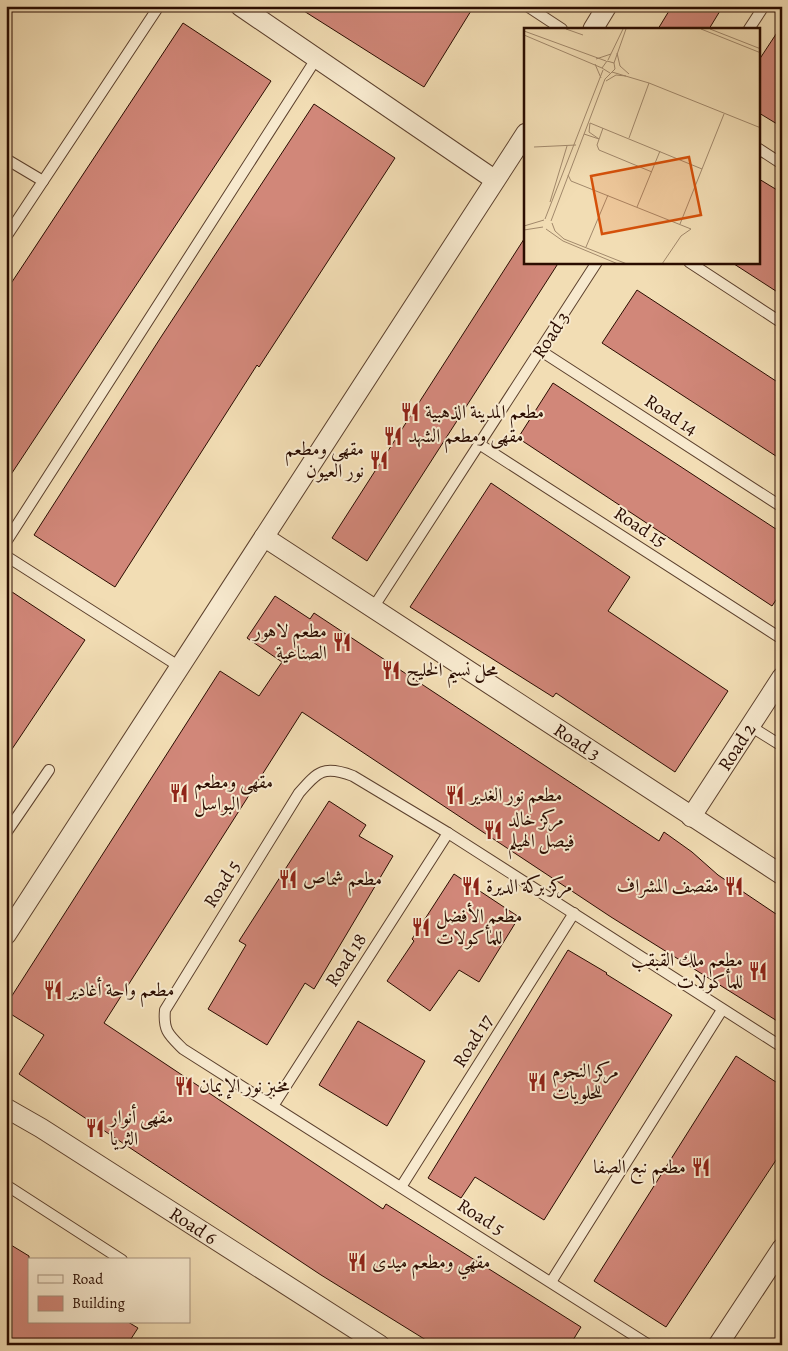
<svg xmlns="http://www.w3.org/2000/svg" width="788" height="1351" font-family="Alegreya,Amiri,serif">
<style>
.building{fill:#d18779;stroke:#2a0c00}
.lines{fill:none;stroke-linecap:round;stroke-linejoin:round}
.service-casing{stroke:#5c402d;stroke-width:12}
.minor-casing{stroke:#5c402d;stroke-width:21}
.service{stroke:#f7e9ce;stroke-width:10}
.minor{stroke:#f7e9ce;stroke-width:19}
.labels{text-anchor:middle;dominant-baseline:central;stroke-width:4;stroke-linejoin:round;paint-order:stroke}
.street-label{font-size:19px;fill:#2a0c00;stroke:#f7e9ce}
.poi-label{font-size:19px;fill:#2a0c00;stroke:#f7e9ce;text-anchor:start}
.inset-road{fill:none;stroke:#a2896c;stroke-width:1}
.view{fill:#d5510b;fill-opacity:0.15;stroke:#d5510b;stroke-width:2.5}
.inset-edge{fill:none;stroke:#2a0c00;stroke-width:2.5}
</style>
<rect width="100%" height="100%" fill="#f2ddb4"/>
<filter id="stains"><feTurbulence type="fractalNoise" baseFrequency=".004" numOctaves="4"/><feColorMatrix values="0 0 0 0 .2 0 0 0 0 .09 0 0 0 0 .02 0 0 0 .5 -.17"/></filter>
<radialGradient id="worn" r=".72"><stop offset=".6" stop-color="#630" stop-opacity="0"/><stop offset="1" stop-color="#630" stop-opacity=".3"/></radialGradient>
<g class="building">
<polygon points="296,6 474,6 424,87"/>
<polygon points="672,6 723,6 709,29 658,29"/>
<polygon points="183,23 271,81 6,482 6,291"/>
<polygon points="782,25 782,127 759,113 759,60"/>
<polygon points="314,104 395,158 259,367 257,365 115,587 34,535 161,337"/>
<polygon points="759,179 782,193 782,295 731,262 759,262"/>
<polygon points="526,236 526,262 559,262 367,561 332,538"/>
<polygon points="637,290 782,385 782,460 602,343"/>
<polygon points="553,383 782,533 782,591 772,606 518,438"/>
<polygon points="491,483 630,577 608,611 728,691 675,772 556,693 553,697 410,607"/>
<polygon points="6,588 85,640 6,758"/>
<polygon points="275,596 310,619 314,613 659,841 664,832 692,852 718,875 782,918 782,1024 611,917 302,712 104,1023 383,1209 386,1204 581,1327 570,1345 434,1345 321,1275 19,1074 44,1035 6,1011 6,1005 220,671 259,696 282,662 247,638"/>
<polygon points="329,801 366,825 359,836 393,856 314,989 305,983 267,1045 208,1009 246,945 239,941"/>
<polygon points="454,874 519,917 479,982 459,970 430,1011 387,981 414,941 412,939"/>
<polygon points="568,950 607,973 606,974 672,1015 544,1220 475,1177 461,1198 428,1178"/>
<polygon points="358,1021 425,1061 387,1126 319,1085"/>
<polygon points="736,1056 782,1086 782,1151 666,1327 594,1281"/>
<polygon points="6,1242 29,1256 29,1322 128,1322 138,1328 127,1345 6,1345"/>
</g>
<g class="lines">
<g class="service-casing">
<g id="service">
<polyline points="527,6 562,29"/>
<polyline points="749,29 764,6"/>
<polyline points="759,149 782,164"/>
<polyline points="6,159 43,181"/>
<polyline points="6,237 159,6"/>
<polyline points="689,262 782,323"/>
<polyline points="541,351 782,507"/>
<polyline points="479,444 782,639"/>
<polyline points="6,542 316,59"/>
<polyline points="6,556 180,667"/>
<polyline points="373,608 597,262"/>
<polyline points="750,726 782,746"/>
<polyline points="6,833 49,770"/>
<polyline points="273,1106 448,833"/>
<polyline points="6,1185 122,1260"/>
<polyline points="401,1187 574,913"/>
<polyline points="551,1282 722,1010"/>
<path d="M649 1345 183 1049C169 1035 163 1031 165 1010L299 793C318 771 324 765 353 776L448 833 782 1047"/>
</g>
</g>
<g class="minor-casing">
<g id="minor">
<polyline points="240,6 495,180"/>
<polyline points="593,29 607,6"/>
<polyline points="264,537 782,875"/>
<polyline points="691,817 782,677"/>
<polyline points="6,935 526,133"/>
<polyline points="6,1108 41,1128 380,1345"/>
<polyline points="718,1345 782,1248"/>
</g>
</g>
<use href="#service" class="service"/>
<use href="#minor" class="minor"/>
</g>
<defs>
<g id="restaurant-bare" transform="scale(1.5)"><path d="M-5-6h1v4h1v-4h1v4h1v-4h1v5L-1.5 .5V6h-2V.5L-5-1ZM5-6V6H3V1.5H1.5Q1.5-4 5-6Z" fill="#8f2418" stroke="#f7e9ce" stroke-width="2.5" paint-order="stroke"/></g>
</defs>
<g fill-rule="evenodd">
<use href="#restaurant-bare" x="410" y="412"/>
<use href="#restaurant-bare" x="393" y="436"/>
<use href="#restaurant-bare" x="379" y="460"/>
<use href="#restaurant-bare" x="342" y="642"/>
<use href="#restaurant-bare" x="391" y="670"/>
<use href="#restaurant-bare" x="179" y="793"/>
<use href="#restaurant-bare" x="455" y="795"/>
<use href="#restaurant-bare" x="493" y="830"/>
<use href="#restaurant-bare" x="288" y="879"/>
<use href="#restaurant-bare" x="471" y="886"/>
<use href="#restaurant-bare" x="734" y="886"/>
<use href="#restaurant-bare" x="421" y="927"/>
<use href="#restaurant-bare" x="758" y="971"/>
<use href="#restaurant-bare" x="53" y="990"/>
<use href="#restaurant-bare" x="537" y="1082"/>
<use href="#restaurant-bare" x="184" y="1086"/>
<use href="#restaurant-bare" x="95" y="1128"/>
<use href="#restaurant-bare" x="701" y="1167"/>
<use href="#restaurant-bare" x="357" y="1262"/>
</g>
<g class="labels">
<g class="street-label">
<text transform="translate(551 335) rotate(-57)">Road 3</text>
<text transform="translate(671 415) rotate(33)">Road 14</text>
<text transform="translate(640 527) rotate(33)">Road 15</text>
<text transform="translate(577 742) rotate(33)">Road 3</text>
<text transform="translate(737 747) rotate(-57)">Road 2</text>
<text transform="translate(222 884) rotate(-58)">Road 5</text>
<text transform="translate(346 960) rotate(-57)">Road 18</text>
<text transform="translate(473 1041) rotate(-58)">Road 17</text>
<text transform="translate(481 1217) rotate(32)">Road 5</text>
<text transform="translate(193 1226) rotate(33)">Road 6</text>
</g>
<g class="poi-label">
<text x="425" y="412">مطعم المدينة الذهبية</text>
<text x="408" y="436">مقهى ومطعم الشهد</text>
<text x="364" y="449" text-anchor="end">مقهى ومطعم<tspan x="364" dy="22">نور العيون</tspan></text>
<text x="327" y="631" text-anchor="end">مطعم لاهور<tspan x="327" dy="22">الصناعية</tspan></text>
<text x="406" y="670">محل نسيم الخليج</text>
<text x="194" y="782">مقهى ومطعم<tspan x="194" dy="22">البواسل</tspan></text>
<text x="470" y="795">مطعم نور الغدير</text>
<text x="508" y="819">مركز خالد<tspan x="508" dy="22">فيصل الهيلم</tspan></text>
<text x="303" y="879">مطعم شماص</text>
<text x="486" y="886">مركز بركة الديرة</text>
<text x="719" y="886" text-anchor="end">مقصف المشراف</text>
<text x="436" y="916">مطعم الأفضل<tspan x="436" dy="22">للمأكولات</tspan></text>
<text x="743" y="960" text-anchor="end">مطعم ملك القبقب<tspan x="743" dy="22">للمأكولات</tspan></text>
<text x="68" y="990">مطعم واحة أغادير</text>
<text x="552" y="1071">مركز النجوم<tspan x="552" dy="22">للحلويات</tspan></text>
<text x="199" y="1086">مخبز نور الإيمان</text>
<text x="110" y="1117">مقهى أنوار<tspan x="110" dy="22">الثريا</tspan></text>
<text x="686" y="1167" text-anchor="end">مطعم نبع الصفا</text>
<text x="372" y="1262">مقهي ومطعم ميدى</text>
</g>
</g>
<g transform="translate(524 28)">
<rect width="236" height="236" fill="#f2ddb4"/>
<path class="inset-road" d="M42 1 59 7M177 1 237 25M186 1 237 21M0 3 82 33M0 7 78 40M93 25 96 38 105 46M72 31 87 26M84 32 99 1M90 35 102 1M71 36 77 50M88 44 125 55 237 100M82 53 92 47 102 48M66 95 178 141M66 95 65 104 75 111M79 100 73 117 75 122 128 144M60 106 75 111M105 110 125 55M10 119 52 117M44 147 47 153 167 201M26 174 43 118M113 179 136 123M21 191 79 42M27 193 81 51 91 41 90 35 83 33 78 40 86 45M28 195 31 203 40 211 103 236M156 196 200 86M0 198 20 192M22 201 39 213 94 236M0 202 19 199M62 219 84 167M138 236 157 208 167 201"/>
<path class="view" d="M165 129 177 187 78 206 67 148Z"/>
<rect width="236" height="236" class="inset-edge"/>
</g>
<rect width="788" height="1351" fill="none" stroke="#f2ddb4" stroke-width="25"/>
<rect x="8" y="8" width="773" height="1336" fill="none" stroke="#2a0c00" stroke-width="2.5"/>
<rect x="12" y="12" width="763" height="1326" fill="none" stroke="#2a0c00"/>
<rect x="28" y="1258" width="162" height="65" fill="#f7e9ce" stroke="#a5917c"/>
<rect x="38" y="1275" width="25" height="8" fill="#f7e9ce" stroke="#a5917c"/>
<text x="72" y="1284" font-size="15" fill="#2a0c00">Road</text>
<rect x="38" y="1296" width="25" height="15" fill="#d18779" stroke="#a5917c"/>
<text x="72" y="1308" font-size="15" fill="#2a0c00">Building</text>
<rect width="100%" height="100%" filter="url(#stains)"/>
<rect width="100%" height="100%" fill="url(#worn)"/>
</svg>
